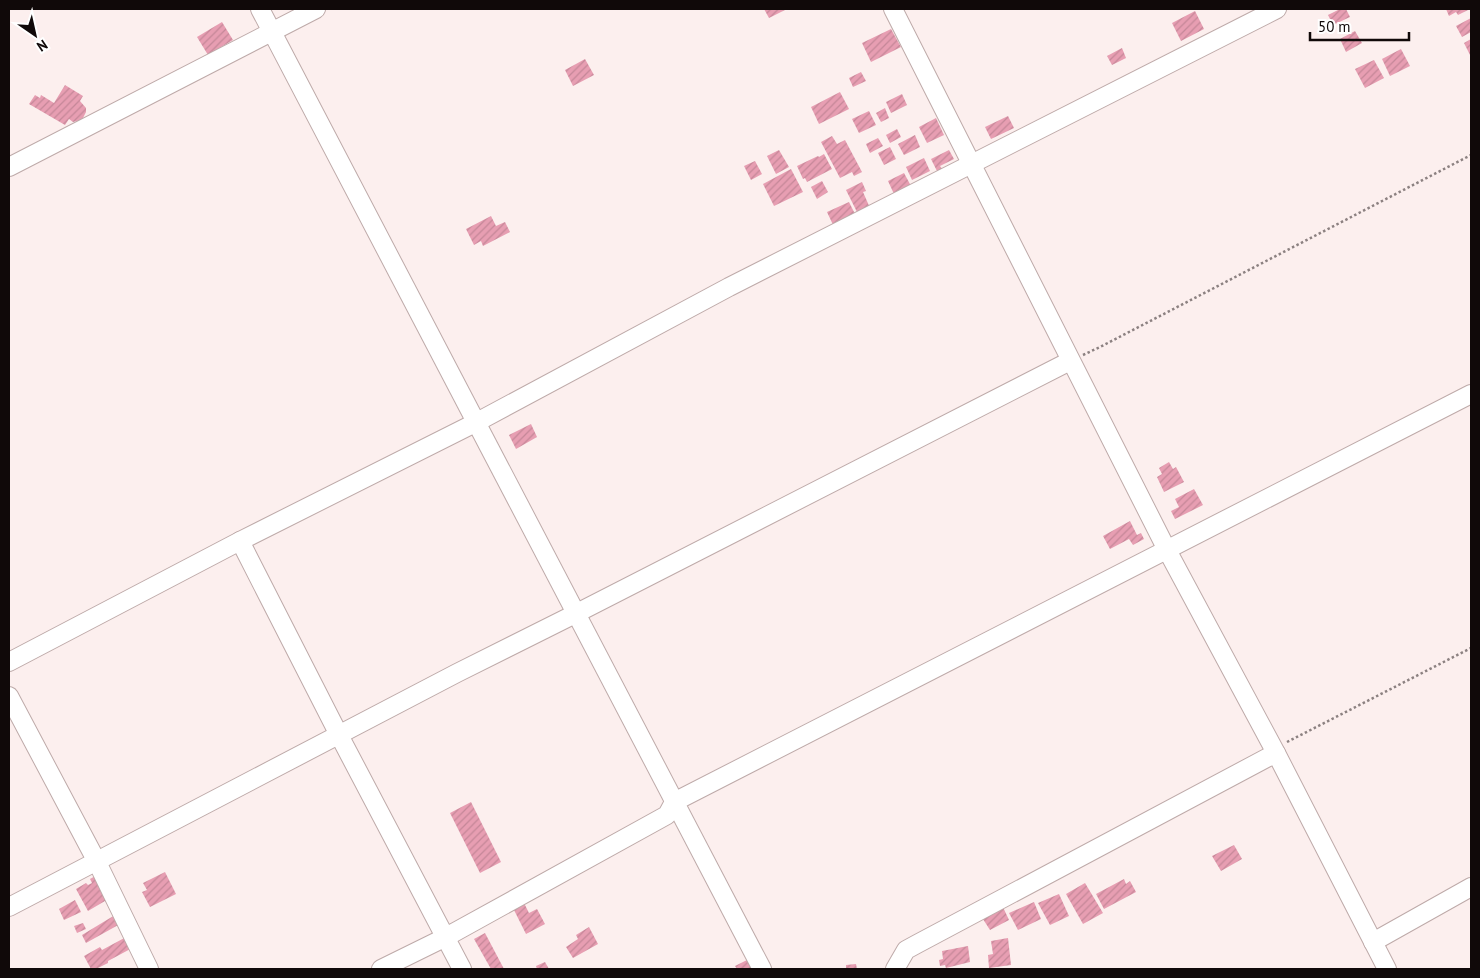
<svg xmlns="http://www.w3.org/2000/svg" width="1480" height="978" font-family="'PT Sans',sans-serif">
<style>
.building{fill:url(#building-hatch)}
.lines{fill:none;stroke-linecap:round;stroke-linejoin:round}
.minor-casing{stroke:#beaaa9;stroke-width:20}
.path{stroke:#8c8181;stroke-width:2.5;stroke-dasharray:2.5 2.5;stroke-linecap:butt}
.minor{stroke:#fff;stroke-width:18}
</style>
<defs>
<pattern id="building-hatch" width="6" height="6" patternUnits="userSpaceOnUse" patternTransform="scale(1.25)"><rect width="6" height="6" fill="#e79eb2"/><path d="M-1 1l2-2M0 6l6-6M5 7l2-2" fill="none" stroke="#c58798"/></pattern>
</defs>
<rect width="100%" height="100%" fill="#fcefee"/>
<g class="building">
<polygon points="764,9 787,9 769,18"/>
<polygon points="1340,9 1346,9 1350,17 1333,25 1328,15"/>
<polygon points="1446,9 1470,9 1458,15 1456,12 1449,16"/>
<polygon points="1195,11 1204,29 1181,41 1172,23"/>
<polygon points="1471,18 1471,32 1462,37 1456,26"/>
<polygon points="222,22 233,40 208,55 197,37"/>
<polygon points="891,29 901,47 871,62 862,43"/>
<polygon points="1355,31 1362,43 1346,52 1340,39"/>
<polygon points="1471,39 1471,57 1464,43"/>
<polygon points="1122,48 1126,58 1112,65 1107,56"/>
<polygon points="1401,49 1410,66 1390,76 1382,59"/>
<polygon points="585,59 594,75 573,86 565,70"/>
<polygon points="1374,60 1384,78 1365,88 1355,69"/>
<polygon points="861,72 866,81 853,87 849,78"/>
<polygon points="65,85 83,96 80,101 86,108 86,112 82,120 73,122 69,119 65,125 29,104 35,95 40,98 41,95 54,103"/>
<polygon points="840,92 849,109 819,124 811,107"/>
<polygon points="902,94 907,105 891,113 886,102"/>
<polygon points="885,108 889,118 881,122 876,113"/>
<polygon points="869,111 876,125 859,133 852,119"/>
<polygon points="1008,116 1014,128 991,139 985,127"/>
<polygon points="936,118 944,135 927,143 919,127"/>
<polygon points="897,129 901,137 890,143 886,135"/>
<polygon points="915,135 920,147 904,155 898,144"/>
<polygon points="832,136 837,144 845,140 862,172 854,176 852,172 840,178 821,142"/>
<polygon points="878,138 883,146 870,153 866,144"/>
<polygon points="890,147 896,159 884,165 878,153"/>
<polygon points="779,150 789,167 776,174 767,156"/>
<polygon points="949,150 954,159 940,166 943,170 938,173 931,159"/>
<polygon points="824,154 832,169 807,182 805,178 803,179 797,166 818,156 819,157"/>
<polygon points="924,158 930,171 912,180 906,167"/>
<polygon points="755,161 762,174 751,180 744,166"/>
<polygon points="791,169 803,192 774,206 763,184"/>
<polygon points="904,173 911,186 894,194 888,181"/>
<polygon points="822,181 828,192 817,199 811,187"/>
<polygon points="862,182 866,191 863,192 870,208 858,214 846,190"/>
<polygon points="849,202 856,216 834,227 827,212"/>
<polygon points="491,216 496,226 505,222 510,232 483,246 481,241 474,245 466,229"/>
<polygon points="531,424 537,437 516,449 509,435"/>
<polygon points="1169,462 1173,469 1176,467 1184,482 1164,492 1157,477 1162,474 1159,468"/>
<polygon points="1194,489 1203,505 1175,519 1171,511 1179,507 1175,499"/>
<polygon points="1130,521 1137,535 1141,533 1144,539 1133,545 1129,539 1110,549 1103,536"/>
<polygon points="471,802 501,862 480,873 450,813"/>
<polygon points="1234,845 1242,859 1221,871 1212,856"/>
<polygon points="165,872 176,894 150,907 142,892 147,890 143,883"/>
<polygon points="97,875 110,898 88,911 76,889 86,883 88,885 92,883 90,879"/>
<polygon points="1124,879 1126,884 1130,881 1136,892 1104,909 1096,894"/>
<polygon points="1085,883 1103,913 1083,924 1066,894"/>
<polygon points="1059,894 1069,916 1050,925 1038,903"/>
<polygon points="75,900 81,912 64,920 59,909"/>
<polygon points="1034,902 1041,919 1018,930 1009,913"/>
<polygon points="524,903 529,913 537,909 545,924 526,934 513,908"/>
<polygon points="1002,905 1009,920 990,930 981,916"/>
<polygon points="115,915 120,924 86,943 82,935"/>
<polygon points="83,923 86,929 77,933 74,926"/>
<polygon points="589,927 598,944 573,958 566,947 578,939 576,935"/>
<polygon points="485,933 504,969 491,969 474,939"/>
<polygon points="128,936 134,947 108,961 108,963 96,969 91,969 84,956 100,947 102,950"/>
<polygon points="1008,938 1011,965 989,968 988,955 993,954 991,941"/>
<polygon points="968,946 970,962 946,968 945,965 940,966 939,960 943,959 942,951"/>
<polygon points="753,957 759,969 737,969 735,966"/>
<polygon points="545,962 549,969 537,969 536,966"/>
<polygon points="856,964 857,969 846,969 846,965"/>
</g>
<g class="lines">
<g class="minor-casing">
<g id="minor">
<polyline points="260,9 762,969"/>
<polyline points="893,9 1167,550 1276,753 1387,969"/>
<polyline points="9,167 316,9"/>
<polyline points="240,541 339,735 462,969"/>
<polyline points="9,662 240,541 477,422 729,287 1277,9"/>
<polyline points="9,696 96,860 149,969"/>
<polyline points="9,907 457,673 575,614 1070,361"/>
<polyline points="1373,942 1471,887"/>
<polyline points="381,969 446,937 667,815 674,802 1471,394"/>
<polyline points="895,969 906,950 917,944 1276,753"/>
</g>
</g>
<g class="path">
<polyline points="1083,355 1100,347 1471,155"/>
<polyline points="1287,742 1471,648"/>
</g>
<use href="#minor" class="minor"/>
</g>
<rect width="1480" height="978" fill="none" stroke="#100909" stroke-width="20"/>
<g transform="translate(35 35) rotate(146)" stroke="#ffffff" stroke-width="4" paint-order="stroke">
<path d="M0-4L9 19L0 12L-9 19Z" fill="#100909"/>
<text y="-8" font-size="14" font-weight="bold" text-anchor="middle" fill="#100909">N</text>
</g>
<path d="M1310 32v8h99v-8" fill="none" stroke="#100909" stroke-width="2.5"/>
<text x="1318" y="32" font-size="15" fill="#100909" stroke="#ffffff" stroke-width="4" paint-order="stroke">50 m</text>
</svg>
